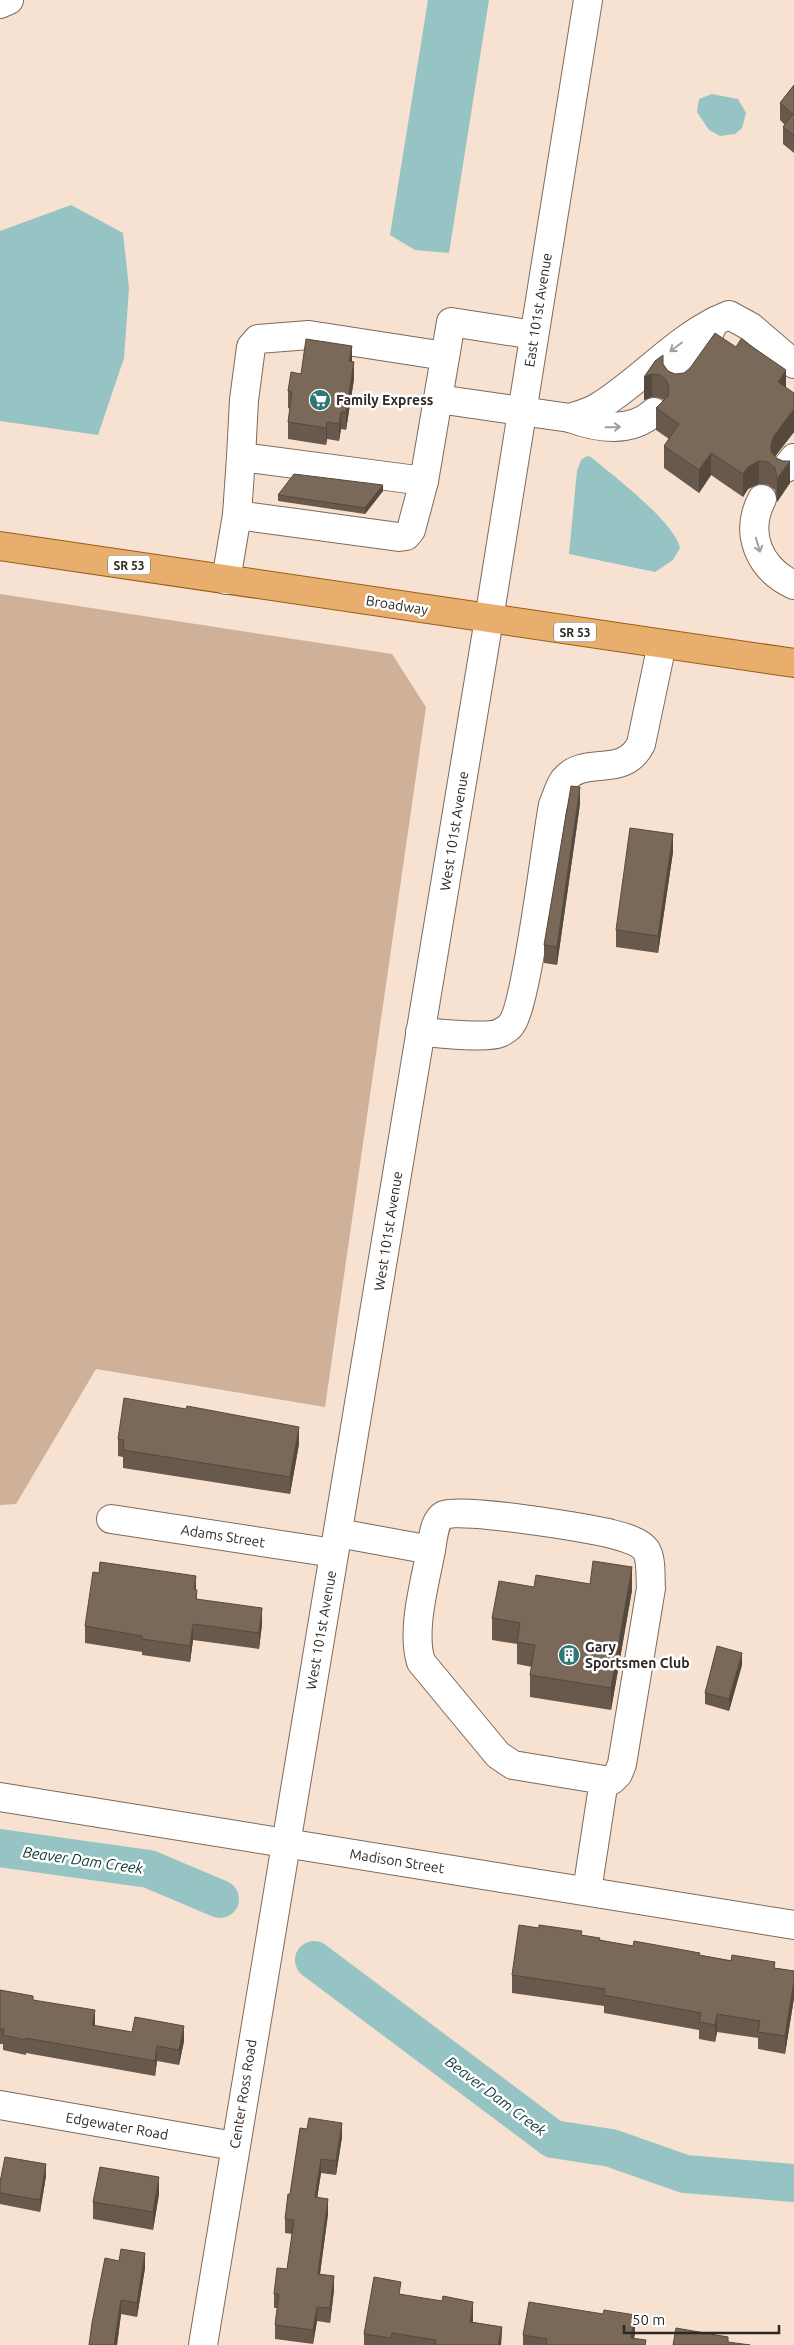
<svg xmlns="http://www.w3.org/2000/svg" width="794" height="2345" font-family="Ubuntu,sans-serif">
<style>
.green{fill:#cfb099}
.water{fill:#96c3c3}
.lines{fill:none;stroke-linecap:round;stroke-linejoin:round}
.river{stroke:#96c3c3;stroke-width:38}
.minor-casing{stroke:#7d6a5c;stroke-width:30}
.major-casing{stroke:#9c5c15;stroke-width:30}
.minor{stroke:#fff;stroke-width:28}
.major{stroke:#e7ae6e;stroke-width:28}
.wall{fill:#69594d}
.shaded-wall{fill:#55493e}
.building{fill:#7a6859;stroke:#55493e}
.oneway{stroke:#a19e9b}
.labels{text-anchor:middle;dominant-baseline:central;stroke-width:5;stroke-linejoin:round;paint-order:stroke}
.shield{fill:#fff;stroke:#6d6864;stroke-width:1}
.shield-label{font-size:12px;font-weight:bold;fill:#2f2721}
.street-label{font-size:14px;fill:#2f2721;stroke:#fff}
.poi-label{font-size:14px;font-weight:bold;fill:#2f2721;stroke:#fff;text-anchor:start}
.water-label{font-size:15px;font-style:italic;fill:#0d3939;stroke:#fff}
</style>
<rect width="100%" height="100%" fill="#f7e1d1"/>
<polygon class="green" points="0,594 392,654 426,707 325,1407 96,1369 16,1504 0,1505"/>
<g class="water">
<polygon points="428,0 489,0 449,253 415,250 390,235"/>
<polygon points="712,94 738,99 746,113 742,128 735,134 720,136 709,130 697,112 699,99"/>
<polygon points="71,205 123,233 129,288 124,358 98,435 0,421 0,231"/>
<path d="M587 456 591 457C613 476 674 521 680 548L673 560 655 572 569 554 577 471 581 460Z"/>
</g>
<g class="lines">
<g class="river">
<polyline points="0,1848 149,1869 220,1899"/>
<polyline points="314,1960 553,2139 611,2148 685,2174 794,2183"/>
</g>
<g class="minor-casing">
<g id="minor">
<polyline points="0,4 9,0"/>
<polyline points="678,381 698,355 715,321"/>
<path d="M438 399 570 418C597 428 630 434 654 412"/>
<path d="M570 418C579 415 590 412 598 407 644 379 678 335 729 315L751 327 794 364"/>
<polyline points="241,457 244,400 251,347 258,339 309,335 445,356"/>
<polyline points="786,468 794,458"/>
<path d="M762 499C744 533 759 569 794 585"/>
<polyline points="237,515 399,537 406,536 411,530 424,481"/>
<polyline points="226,580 237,515 241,457 424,481 451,322 534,335"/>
<path d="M420 1032C438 1033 486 1039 500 1033 503 1031 508 1029 510 1026 527 1009 546 840 553 805 556 798 559 787 564 780 585 754 623 780 641 744L662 644"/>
<polyline points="111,1519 334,1553"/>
<path d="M338 1533 431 1550C425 1583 411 1630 421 1662L498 1755 513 1765 604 1780 587 1891"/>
<path d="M431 1550C433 1539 434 1520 444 1515 460 1507 585 1528 608 1533 619 1536 639 1540 646 1550 652 1560 650 1576 651 1588L622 1764 618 1774 612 1780H604"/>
<polyline points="0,1797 794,1925"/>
<polyline points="0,2105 234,2146"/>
<polyline points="203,2345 489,619 588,0"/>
</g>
</g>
<g class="major-casing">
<polyline id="major" points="0,546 794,663"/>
</g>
<use href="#minor" class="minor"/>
<use href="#major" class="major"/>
</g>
<g class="wall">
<polygon points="794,85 794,153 783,144 783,127 785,125 780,120 780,103"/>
<polygon points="352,361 354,379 346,430 341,429 339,441 327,439 326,445 288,439 288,422 290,409 288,408 288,391 301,374"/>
<polygon points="663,364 668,371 675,374 786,387 794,432 775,456 790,483 777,502 775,490 768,485 759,484 748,489 743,497 711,475 699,493 664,468 664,446 669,439 656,430 656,408 664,400 660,398 652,397 644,400 644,377"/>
<polygon points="383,491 365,514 278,501 278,495"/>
<polygon points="580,804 557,965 544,963 544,945"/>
<polygon points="673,852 658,953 616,947 616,930"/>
<polygon points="118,1439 299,1444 290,1494 123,1468 123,1457 118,1456"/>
<polygon points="590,1584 632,1590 611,1710 530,1697 530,1675 532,1667 517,1664 517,1644 492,1640 492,1618 534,1587"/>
<polygon points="196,1590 197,1599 262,1624 259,1649 193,1640 190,1662 142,1655 142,1652 85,1643 85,1626"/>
<polygon points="742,1665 729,1711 705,1704 705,1693"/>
<polygon points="539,1928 582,1935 600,1940 633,1946 700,1955 794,1971 794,1998 785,2054 758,2049 758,2038 717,2032 715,2042 699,2039 699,2030 604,2013 604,2006 512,1993 512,1975"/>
<polygon points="0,1990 33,2000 95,2026 184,2041 179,2065 157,2061 155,2076 26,2053 26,2055 3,2050 3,2044 0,2044"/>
<polygon points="300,2128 342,2137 336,2175 321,2173 317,2198 328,2214 320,2274 334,2290 330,2323 317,2321 313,2344 275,2339 275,2325 277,2308 274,2308 274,2294 287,2269 292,2234 285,2233 285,2219 290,2194"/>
<polygon points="46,2176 40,2212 0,2204 0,2182"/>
<polygon points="159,2194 153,2230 93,2219 93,2202"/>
<polygon points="119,2261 145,2268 137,2317 121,2314 117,2345 89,2345"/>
<polygon points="401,2294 473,2319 473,2322 502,2327 501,2345 364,2345 364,2334"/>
<polygon points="635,2333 634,2338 646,2345 523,2345 523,2335"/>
</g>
<g class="shaded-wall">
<polygon points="352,346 352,363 349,361"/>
<polygon points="354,362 354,379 346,430 346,412"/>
<polygon points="786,370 786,392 778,382"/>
<polygon points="652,374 652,397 644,400 644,377"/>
<polygon points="794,409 794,432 774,458 771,464 771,444 774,436"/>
<polygon points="341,412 341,429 339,441 339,424"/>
<polygon points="327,422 327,439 326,445 326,428"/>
<polygon points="711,453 711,475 699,493 699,470"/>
<polygon points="759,461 759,484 748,489 743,497 743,474 748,467"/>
<polygon points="790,461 790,483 777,502 777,479"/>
<polygon points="383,485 383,491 365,514 365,508"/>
<polygon points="580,787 580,804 557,965 557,947"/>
<polygon points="673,834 673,852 658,953 658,936"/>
<polygon points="299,1427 299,1444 290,1494 290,1477"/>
<polygon points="632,1567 632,1590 611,1710 611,1688"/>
<polygon points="196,1576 196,1592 194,1589"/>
<polygon points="262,1608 262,1624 259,1649 259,1633"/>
<polygon points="193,1624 193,1640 190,1662 190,1646"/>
<polygon points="742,1653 742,1665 729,1711 729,1699"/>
<polygon points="794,1981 794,1998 785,2054 785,2036"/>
<polygon points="95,2010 95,2025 92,2025"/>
<polygon points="717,2014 717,2032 715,2042 715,2025"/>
<polygon points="184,2026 184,2041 179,2065 179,2050"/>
<polygon points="157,2046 157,2061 155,2076 155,2061"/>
<polygon points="342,2123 342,2137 336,2175 336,2161"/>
<polygon points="321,2159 321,2173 315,2212 315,2197"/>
<polygon points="46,2164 46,2176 40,2212 40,2200"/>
<polygon points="159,2177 159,2194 153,2230 153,2212"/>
<polygon points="328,2199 328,2214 318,2288 318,2274"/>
<polygon points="145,2253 145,2268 137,2317 137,2303"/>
<polygon points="334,2276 334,2290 330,2323 330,2308"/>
<polygon points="121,2300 121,2314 117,2345 114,2345"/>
<polygon points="473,2302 473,2319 470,2339 470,2322"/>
<polygon points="317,2307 317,2321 313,2344 313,2330"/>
<polygon points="635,2315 635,2333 633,2345 631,2338"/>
<polygon points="502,2327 501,2345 498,2345"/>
</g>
<g class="building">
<polygon points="794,85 794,136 783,127 793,114 780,103"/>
<polygon points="715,333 736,347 741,339 786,370 778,382 794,393 794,409 774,436 771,444 771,451 776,458 783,461 790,461 777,479 775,468 768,462 759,461 748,467 743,474 711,453 699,470 664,446 679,424 656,408 668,396 669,387 666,380 660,375 652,374 644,377 655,361 663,355 663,364 668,371 675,374 684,373 690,368"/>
<polygon points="306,339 352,346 349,361 354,362 346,412 341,412 339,424 327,422 326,428 288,422 292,392 288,391 291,372 301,374"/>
<polygon points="294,474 383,485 365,508 278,495"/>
<polygon points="571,786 580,787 557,947 544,945"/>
<polygon points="630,828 673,834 658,936 616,930"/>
<polygon points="124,1398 186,1409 187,1406 299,1427 290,1477 123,1450 124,1440 118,1439"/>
<polygon points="593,1561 632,1567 611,1688 530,1675 535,1645 517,1642 520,1623 492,1618 499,1581 534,1587 536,1575 590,1584"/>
<polygon points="100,1562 196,1576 194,1589 197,1590 196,1599 262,1608 259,1633 193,1624 190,1646 142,1639 142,1636 85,1626 93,1572 99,1573"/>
<polygon points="717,1646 742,1653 729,1699 705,1693"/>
<polygon points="519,1925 539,1928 539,1925 582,1931 581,1935 600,1938 599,1940 633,1946 634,1941 700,1953 699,1955 731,1961 732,1955 775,1962 774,1968 794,1971 794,1981 785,2036 758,2032 760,2021 717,2014 715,2025 699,2022 701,2013 604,1995 605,1989 512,1975"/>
<polygon points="0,1990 33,1996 33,2000 95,2010 92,2025 132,2032 135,2017 184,2026 179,2050 157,2046 155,2061 26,2038 26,2040 3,2035 4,2029 0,2029"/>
<polygon points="309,2118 342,2123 336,2161 321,2159 315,2197 328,2199 318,2274 334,2276 330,2308 317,2307 313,2330 275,2325 279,2294 274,2294 277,2268 287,2269 294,2220 285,2219 288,2194 290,2194 300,2128 307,2129"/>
<polygon points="5,2157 46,2164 40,2200 0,2193 0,2182"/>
<polygon points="100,2167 159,2177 153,2212 93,2202"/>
<polygon points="121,2249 145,2253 137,2303 121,2300 114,2345 89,2345 92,2323 105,2258 119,2261"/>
<polygon points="374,2277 401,2282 399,2294 442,2301 443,2296 473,2302 470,2322 502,2327 498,2345 435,2345 436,2340 392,2333 391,2338 364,2334"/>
<polygon points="529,2302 603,2314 604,2310 635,2315 631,2338 646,2340 645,2345 546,2345 547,2339 523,2335"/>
<polygon points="676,2328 728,2337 728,2342 750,2345 673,2345"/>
</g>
<defs><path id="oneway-shaft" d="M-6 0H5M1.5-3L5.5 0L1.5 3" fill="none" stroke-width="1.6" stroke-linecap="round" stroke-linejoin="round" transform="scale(1.25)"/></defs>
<g class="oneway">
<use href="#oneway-shaft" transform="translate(676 347) rotate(143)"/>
<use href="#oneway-shaft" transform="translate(613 427) rotate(-1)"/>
<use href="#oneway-shaft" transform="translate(758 545) rotate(73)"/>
</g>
<defs>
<g id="supermarket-disc" transform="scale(1.125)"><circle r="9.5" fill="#2f7878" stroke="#fff"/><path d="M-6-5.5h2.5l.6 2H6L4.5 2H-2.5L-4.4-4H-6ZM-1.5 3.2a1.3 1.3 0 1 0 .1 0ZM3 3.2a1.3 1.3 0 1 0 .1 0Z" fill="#fff"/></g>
<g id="building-disc" transform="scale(1.125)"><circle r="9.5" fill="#2f7878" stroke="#fff"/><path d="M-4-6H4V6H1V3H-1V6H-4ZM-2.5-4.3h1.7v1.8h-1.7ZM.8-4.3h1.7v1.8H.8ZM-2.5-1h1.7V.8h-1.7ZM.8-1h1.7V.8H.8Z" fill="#fff"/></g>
</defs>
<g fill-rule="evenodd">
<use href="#supermarket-disc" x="320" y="400"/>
<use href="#building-disc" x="569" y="1655"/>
</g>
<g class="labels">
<g class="shield">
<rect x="108" y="555.5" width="42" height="19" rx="4"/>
<rect x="554" y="622.5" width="42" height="19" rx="4"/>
</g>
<g class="shield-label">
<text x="129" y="565">SR 53</text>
<text x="575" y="632">SR 53</text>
</g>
<g class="street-label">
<text transform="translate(538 310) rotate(-81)">East 101st Avenue</text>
<text transform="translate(397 605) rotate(9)">Broadway</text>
<text transform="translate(454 831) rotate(-81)">West 101st Avenue</text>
<text transform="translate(388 1231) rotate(-81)">West 101st Avenue</text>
<text transform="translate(223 1536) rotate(9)">Adams Street</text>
<text transform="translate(321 1630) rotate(-80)">West 101st Avenue</text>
<text transform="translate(397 1861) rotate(9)">Madison Street</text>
<text transform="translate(243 2094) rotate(-81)">Center Ross Road</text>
<text transform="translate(117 2126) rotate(10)">Edgewater Road</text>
</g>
<g class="poi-label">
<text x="336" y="400">Family Express</text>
<text x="585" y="1647">Gary<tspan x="585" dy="16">Sportsmen Club</tspan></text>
</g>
<g class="water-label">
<text transform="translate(83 1860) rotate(8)">Beaver Dam Creek</text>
<text transform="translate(496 2096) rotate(37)">Beaver Dam Creek</text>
</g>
</g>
<path d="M624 2325v8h155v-8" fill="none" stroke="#2f2721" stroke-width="2.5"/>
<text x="632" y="2325" font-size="15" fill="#2f2721" stroke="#ffffff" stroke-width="4" paint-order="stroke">50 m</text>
</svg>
